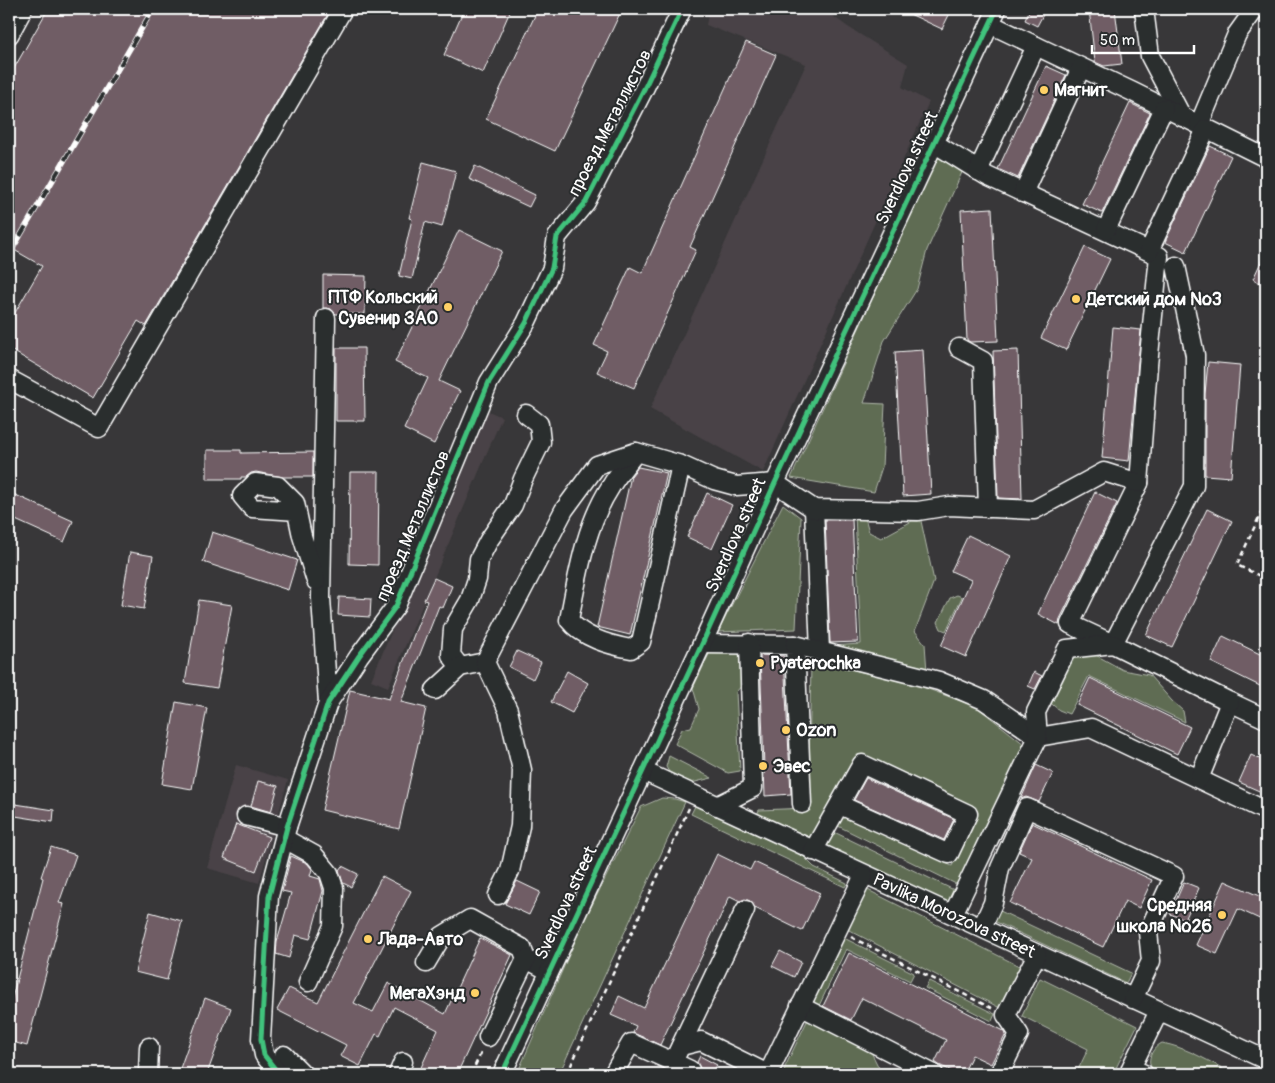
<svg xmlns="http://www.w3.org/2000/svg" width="1275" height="1083" font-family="Pangolin,sans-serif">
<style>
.built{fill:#484246}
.green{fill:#5f6c53;stroke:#afb6a9}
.building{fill:#6f5d65;stroke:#fff}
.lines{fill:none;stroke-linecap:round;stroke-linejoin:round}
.minor-casing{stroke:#fff;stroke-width:21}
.path{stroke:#fff;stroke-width:2.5;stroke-dasharray:5 4;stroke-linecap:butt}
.minor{stroke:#2a2d2e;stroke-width:18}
.rail-casing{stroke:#fff;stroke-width:5.5}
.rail{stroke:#2a2d2e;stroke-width:4;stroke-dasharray:11;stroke-linecap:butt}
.cycleway-casing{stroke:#2a2d2e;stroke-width:8}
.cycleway{stroke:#40c37c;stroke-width:5}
.poi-dot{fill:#ffd166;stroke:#2a2d2e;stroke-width:2}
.labels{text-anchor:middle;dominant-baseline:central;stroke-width:4;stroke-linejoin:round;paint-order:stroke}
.poi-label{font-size:18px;font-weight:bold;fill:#fff;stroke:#2a2d2e;text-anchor:start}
.street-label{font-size:18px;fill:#fff;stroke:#2a2d2e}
</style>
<rect width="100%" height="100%" fill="#383739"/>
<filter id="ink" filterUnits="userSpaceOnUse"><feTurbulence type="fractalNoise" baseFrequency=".02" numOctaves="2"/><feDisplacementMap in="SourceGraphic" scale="10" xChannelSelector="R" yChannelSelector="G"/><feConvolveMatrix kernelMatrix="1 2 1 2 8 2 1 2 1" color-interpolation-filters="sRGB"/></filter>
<g filter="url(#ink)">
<g class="built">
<polygon points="709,9 823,9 848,27 908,64 902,87 929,102 763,472 650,409 806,64 706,25"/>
<polygon points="486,410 502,417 388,687 371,680"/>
<polygon points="236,765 288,780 259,883 207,868"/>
</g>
<g class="green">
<polygon points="939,152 964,168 927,250 917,289 884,341 864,403 885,404 882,467 874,492 791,478"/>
<polygon points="783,504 801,518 796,629 718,632"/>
<polygon points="855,514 864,514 869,532 881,538 912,521 921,521 934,581 915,631 925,644 927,672 830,646 861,644"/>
<polygon points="957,595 962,597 946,631 941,629 938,622 950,598"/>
<polygon points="732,647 743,657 745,682 736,692 740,771 728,773 675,744 682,729 691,727 699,709 693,688 712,648"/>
<polygon points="1092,653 1123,670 1149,675 1172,701 1183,711 1185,722 1089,676 1069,714 1059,710 1048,701 1071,655"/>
<polygon points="811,665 842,667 920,686 977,707 1024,744 958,885 836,825 842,815 952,866 978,812 858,755 825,818 811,840 757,815 759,810 808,808"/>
<polygon points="669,756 712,778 691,783 669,772 666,767"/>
<polygon points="662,798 675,799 685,802 559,1074 517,1074 583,923 641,807"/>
<polygon points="695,806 803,856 814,867 847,883 845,887 691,814"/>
<polygon points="832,831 956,891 949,903 823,846"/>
<polygon points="862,887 1021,967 1000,1008 843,927"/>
<polygon points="998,910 1131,973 1126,983 992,920"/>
<polygon points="844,938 914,973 910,981 846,949 817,1010 807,1005 836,944"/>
<polygon points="1040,978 1137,1026 1113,1074 1076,1074 1088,1049 1022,1016"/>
<polygon points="929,981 995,1014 992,1021 925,988"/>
<polygon points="808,1019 871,1052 882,1074 784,1074 785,1067"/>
<path d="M1162 1043C1184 1047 1203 1058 1222 1068L1223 1074H1157C1144 1065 1150 1049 1162 1043Z"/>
</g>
<g class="building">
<polygon points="48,9 331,9 146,326 138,321 93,398 9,349 9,323 42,266 9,247 9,77"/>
<polygon points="464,9 511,9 483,73 444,55"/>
<polygon points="538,9 622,9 555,151 486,119"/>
<polygon points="899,9 952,9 942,29"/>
<polygon points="1030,9 1046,9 1037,26 1025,20"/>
<polygon points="1089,9 1115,9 1122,64 1104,66 1095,62"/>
<polygon points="746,42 776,55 690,247 696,250 634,388 597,372 607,351 594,345 630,267 642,273"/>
<polygon points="1046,66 1066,75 1018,178 998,169"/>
<polygon points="1130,103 1150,113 1102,213 1082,204"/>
<polygon points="1210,146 1231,156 1186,252 1165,242"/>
<polygon points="423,162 456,171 442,227 425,222 412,279 399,276 412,219 409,218"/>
<polygon points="475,166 535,195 529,207 469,179"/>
<polygon points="992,208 998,341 970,342 967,340 961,210"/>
<polygon points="459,230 502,251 439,381 460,391 434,444 404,429 428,378 395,362"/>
<polygon points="1085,247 1110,259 1066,350 1041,338"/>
<polygon points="1266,251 1266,286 1253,279"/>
<polygon points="323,275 366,276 365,314 336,314 331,309 323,308"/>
<polygon points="1113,327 1141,330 1129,461 1102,458"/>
<polygon points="336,348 364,348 365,421 336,421"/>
<polygon points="923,350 931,494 903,496 895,352"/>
<polygon points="1018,350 1022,499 998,498 993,351"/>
<polygon points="1208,362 1240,365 1231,477 1205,475 1205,394"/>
<polygon points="207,450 241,450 241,453 313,452 313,477 282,477 256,472 251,473 246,477 241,477 241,479 207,479"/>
<polygon points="638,467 667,473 630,635 597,627 631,476"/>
<polygon points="350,472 379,472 378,565 349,564"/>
<polygon points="9,492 73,521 64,542 9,517"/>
<polygon points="1095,492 1117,503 1060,619 1059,625 1038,614"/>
<polygon points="707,493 732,505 712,549 687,537"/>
<polygon points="1207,509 1232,521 1172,647 1146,635"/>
<polygon points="825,520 852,520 858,642 830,643"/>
<polygon points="212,532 297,560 288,590 203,562"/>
<polygon points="968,535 1011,556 966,657 941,646 971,580 951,571"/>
<polygon points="130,552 153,556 144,609 121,605"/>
<polygon points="434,578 452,586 443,608 439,606 401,702 426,708 399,829 322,810 350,690 389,699 427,601 424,600"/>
<polygon points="339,597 371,599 370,617 338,615"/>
<polygon points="199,600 232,605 217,688 185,683"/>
<polygon points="1223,636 1266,657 1266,689 1211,662"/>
<polygon points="517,651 541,662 533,679 509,667"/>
<polygon points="760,655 784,656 791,794 765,796"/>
<polygon points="567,671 588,683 572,713 551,702"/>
<polygon points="1034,672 1042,676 1035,689 1028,686"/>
<polygon points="1090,678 1190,727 1177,754 1077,705"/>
<polygon points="176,702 207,708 192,789 162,784"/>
<polygon points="1251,755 1266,762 1266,794 1239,782"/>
<polygon points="1036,765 1053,773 1039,802 1026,797 1021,799"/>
<polygon points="866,778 954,819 944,840 854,800"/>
<polygon points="258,781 278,786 271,812 251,806"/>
<polygon points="9,803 54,810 53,822 9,815"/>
<polygon points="1032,823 1152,880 1139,908 1125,901 1103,947 1010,903 1032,858 1019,852"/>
<polygon points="236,824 269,837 256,871 224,858"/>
<polygon points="51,847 76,855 59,903 64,904 27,1046 9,1041 9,1010 43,878 41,877"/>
<polygon points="717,854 750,870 754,862 820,893 802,931 755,908 750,901 745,899 740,901 730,896 660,1045 633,1033 636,1026 611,1015 619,996 644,1008"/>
<polygon points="291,856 307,863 312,869 310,876 320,879 323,891 310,939 295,935 289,958 276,954 277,942 291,893 282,891"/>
<polygon points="342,866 358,874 351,887 343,883 339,870"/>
<polygon points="382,876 411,891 354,1003 373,1012 388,983 445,1014 480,938 512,955 457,1074 418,1074 438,1030 394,1007 380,1036 376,1034 360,1066 340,1056 346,1045 277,1010 289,988 318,1002"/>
<polygon points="517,881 540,892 529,915 505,904"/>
<polygon points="1225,881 1266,899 1266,922 1238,909 1217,954 1196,945"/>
<polygon points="1184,882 1199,888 1185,920 1170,914"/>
<polygon points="150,912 182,921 167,980 135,972"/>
<polygon points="780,951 801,962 794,977 772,966"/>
<polygon points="849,953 1004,1031 1006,1034 991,1064 972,1055 963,1074 958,1074 939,1065 935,1062 946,1040 862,998 851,1020 823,1006"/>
<polygon points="205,998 231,1008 207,1074 178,1074"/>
<polygon points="700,1056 717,1065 712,1074 701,1070 697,1062"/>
</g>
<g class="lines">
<g class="minor-casing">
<g id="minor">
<polyline points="1144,9 1150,56 1182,117"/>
<polyline points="990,24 1133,92 1266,158"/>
<polyline points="9,35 23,9"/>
<polyline points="1199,125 1237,34 1255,9"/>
<polyline points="934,143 987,176 1159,256 1148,365 1139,483 1070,624 1113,644 1194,486 1195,355 1176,266"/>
<polyline points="978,171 1036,46"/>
<polyline points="1023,193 1081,68"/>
<polyline points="1106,230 1164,108"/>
<polyline points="1149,251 1206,129"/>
<polyline points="326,318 321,598 328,703"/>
<polyline points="959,348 983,361 988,508"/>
<polyline points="9,379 99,428 343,9"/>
<path d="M636 452C628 463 618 474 611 486 585 526 578 574 569 620 583 638 609 645 631 649L641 642 681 465"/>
<polyline points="814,509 820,651"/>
<polyline points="297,511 252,508 242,496 255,483 278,486 295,503 302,536 316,581"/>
<polyline points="702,644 795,645 802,804"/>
<polyline points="795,645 939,681 984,700 1038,737 1091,728 1266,811"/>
<polyline points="460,667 451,655 453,629 470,600 477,579 479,559 489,540 513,505 523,479 541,442 539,424 526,414"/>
<polyline points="435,690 460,667 485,662"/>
<polyline points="643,771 1266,1060"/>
<polyline points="1199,779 1230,702 1266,719"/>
<polyline points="717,806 753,788 749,643"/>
<polyline points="246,816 287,827"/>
<polyline points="285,839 314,855 329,873 334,888 333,926 308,982"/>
<polyline points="813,851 862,764 968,814 949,854 840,805"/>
<polyline points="498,895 510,871 520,826 522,770 508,710 485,662 564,510 597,465 636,452 681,465 714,480 736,486 775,483 814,509 918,511 949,506 1034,510 1104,472 1139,483"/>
<polyline points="953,914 1038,737 1036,712 1067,649 1113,644 1230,702"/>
<polyline points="982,927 993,903 1000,868 1027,808 1174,876 1148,932 1151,961 1133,999"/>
<polyline points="426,963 442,936 470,919 522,948 526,959 549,971"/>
<polyline points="800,1006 934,1074"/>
<polyline points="488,1037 526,959"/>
<polyline points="681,1046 701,1041 768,1074"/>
<polyline points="284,1055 303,1074"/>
<polyline points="673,1062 690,1070 688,1074"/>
<polyline points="148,1074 149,1047"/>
<polyline points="279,1074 264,1055 261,1039 269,896 287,827 328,703 359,656 396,606 489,382 526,323 552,268 557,237 586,202 645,87 682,9"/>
<polyline points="398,1074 403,1062"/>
<polyline points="502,1074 702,644 775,483 997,9"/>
<polyline points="613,1074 631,1043 673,1062 745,910"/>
<polyline points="768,1074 864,875"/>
<polyline points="999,1074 1019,1034 1006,1015 1037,954"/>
<polyline points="1144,1074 1131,1068 1159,1011"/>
</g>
</g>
<g class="path">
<polyline points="1266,502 1237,565 1266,579"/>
<polyline points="851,937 993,1009"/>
<polyline points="471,1074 482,1051"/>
<polyline points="567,1074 689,808"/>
</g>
<use href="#minor" class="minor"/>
<g class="rail-casing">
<polyline id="rail" points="9,255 153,9"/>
</g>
<use href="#rail" class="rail"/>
<g class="cycleway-casing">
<g id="cycleway">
<polyline points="279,1074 264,1055 261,1039 269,896 287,827 328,703 359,656 396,606 489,382 526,323 552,268 557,237 586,202 645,87 682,9"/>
<polyline points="502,1074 702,644 775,483 997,9"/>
</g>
</g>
<use href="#cycleway" class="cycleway"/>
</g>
</g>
<g class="poi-dot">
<circle cx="1044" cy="90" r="5"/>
<circle cx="1076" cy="299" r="5"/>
<circle cx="448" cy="307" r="5"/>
<circle cx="760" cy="663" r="5"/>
<circle cx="786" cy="730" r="5"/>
<circle cx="763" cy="766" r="5"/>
<circle cx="1222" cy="915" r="5"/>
<circle cx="368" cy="939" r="5"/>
<circle cx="475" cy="993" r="5"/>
</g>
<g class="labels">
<g class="poi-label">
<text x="1054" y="90">Магнит</text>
<text x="438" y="297" text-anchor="end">ПТФ Кольский<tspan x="438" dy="21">Сувенир ЗАО</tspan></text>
<text x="1086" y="299">Детский дом №3</text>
<text x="770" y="663">Pyaterochka</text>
<text x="796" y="730">Ozon</text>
<text x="773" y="766">Эвес</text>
<text x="1212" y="905" text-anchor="end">Средняя<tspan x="1212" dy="21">школа №26</tspan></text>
<text x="378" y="939">Лада-Авто</text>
<text x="465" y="993" text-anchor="end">МегаХэнд</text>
</g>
<g class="street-label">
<text transform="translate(610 123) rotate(-63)">проезд Металлистов</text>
<text transform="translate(907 168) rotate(-65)">Sverdlova street</text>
<text transform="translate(413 526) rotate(-67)">проезд Металлистов</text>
<text transform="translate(736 535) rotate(-66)">Sverdlova street</text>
<text transform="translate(566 903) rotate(-65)">Sverdlova street</text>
<text transform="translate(954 916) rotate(25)">Pavlika Morozova street</text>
</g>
</g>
<rect width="1275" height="1083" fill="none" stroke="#2a2d2e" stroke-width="30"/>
<rect x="15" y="15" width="1245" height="1053" fill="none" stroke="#fff" stroke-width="2" filter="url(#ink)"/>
<path d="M1092 45v8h102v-8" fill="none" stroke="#ffffff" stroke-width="2.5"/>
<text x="1100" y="45" font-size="15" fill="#ffffff" stroke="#2a2d2e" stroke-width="4" paint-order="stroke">50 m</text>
</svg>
